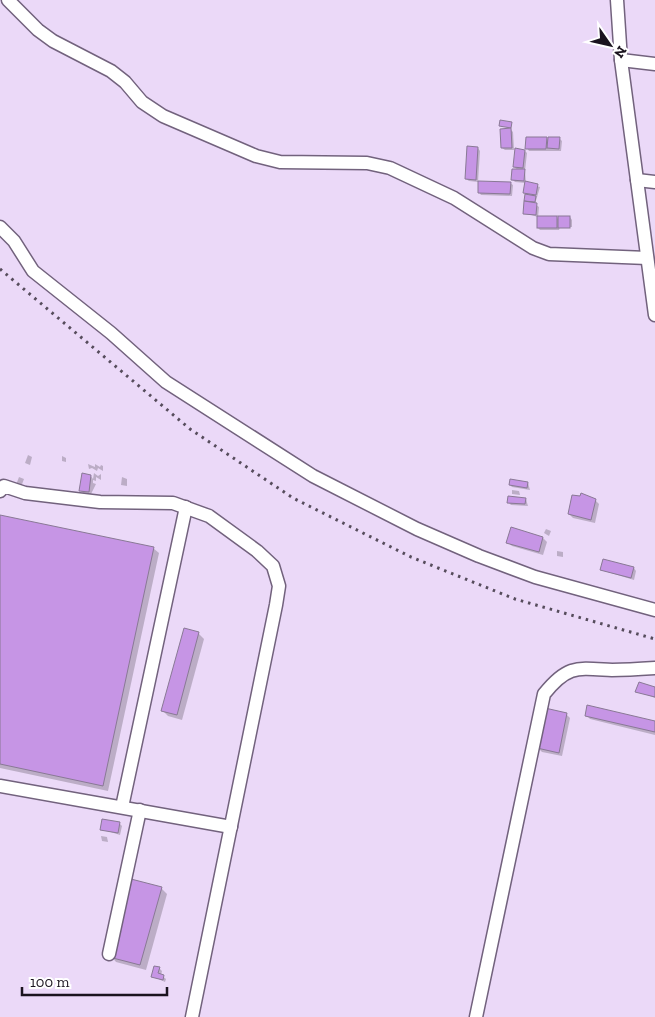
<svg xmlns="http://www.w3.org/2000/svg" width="655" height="1017" font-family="'Zilla Slab',serif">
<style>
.shadow{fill:#0003}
.building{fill:#c695e5;stroke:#897995}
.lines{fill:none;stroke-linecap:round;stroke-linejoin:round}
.minor-casing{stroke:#72627d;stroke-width:15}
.minor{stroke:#fff;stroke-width:12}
.rail{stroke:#564c5c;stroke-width:3;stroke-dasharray:2.5 5;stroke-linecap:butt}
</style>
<rect width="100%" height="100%" fill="#ebd9f8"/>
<g class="shadow">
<polygon points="510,129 513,132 514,150 505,150 502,148"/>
<polygon points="546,138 549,141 559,138 562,141 561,151 529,151 527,148"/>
<polygon points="478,148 480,151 478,182 469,181 466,179"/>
<polygon points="525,151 527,153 525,171 526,183 540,187 535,204 539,207 538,218 557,218 560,221 570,217 572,220 572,227 560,227 559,230 540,230 538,228 538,217 524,213 528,203 525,200 526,183 515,182 513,180 518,170 514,167"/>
<polygon points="510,183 513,185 512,196 481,195 479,192"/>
<polygon points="28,455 32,457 30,465 25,463"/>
<polygon points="62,456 66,458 66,462 62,461"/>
<polygon points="88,464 95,467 95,464 100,467 101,465 103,466 103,471 98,468 97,471 92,468 89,469"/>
<polygon points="94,473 98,476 101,474 101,480 96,477 96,481 93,480 93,483 96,484 91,494 83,493 80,490 91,476 93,479"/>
<polygon points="19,477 24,479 21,487 16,485"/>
<polygon points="122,477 127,479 127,486 121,485"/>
<polygon points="528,483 530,490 512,487 510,485"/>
<polygon points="512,490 519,491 520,495 512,494"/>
<polygon points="526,499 528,506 511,505 508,502"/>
<polygon points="595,500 599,504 595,523 573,518 569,514"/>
<polygon points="0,516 153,548 159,553 108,791 0,768"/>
<polygon points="546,529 551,531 549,536 544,533"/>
<polygon points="543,538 547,542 543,555 512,546 507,542"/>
<polygon points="557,551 563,552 563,557 557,556"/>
<polygon points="634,568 636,571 634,580 601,570"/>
<polygon points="185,630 199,634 204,639 182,720 168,716 163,711"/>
<polygon points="655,687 655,698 637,691"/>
<polygon points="566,714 570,718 562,756 542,752 538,748"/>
<polygon points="586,715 655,722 655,735 590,719"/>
<polygon points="119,823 122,826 120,835 101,829"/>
<polygon points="101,836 107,837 108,842 102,841"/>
<polygon points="161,888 167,894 146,970 116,962 111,956"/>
<polygon points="159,968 162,971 161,975 166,979 165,982 152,976"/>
</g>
<g class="building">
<polygon points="500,120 512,122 511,128 499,126"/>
<polygon points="511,128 512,148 501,148 500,129"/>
<polygon points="526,137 547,137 546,149 525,149"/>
<polygon points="548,137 560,137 559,149 547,148"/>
<polygon points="467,146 478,147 476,180 465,179"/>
<polygon points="515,148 525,150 523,168 513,167"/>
<polygon points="512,169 525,169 524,181 511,180"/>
<polygon points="478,181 511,182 510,194 478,193"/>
<polygon points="525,181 538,184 536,195 523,193"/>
<polygon points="525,194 536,196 535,202 524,201"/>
<polygon points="524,201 537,203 536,215 523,214"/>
<rect x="537" y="216" width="20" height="12"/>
<rect x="558" y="216" width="12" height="12"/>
<polygon points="82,473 91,475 89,492 79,491"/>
<polygon points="510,479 528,482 527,488 509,485"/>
<polygon points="581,493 596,499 591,520 568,514 572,495 580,496"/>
<polygon points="508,496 526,498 525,504 507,503"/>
<polygon points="0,515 154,547 103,786 0,764"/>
<polygon points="511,527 543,537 539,552 506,543"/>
<polygon points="603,559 634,567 631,578 600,570"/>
<polygon points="184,628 199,632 177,715 161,711"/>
<polygon points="639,682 655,687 655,697 635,692"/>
<polygon points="587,705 655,721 655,732 585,716"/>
<polygon points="545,708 567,713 559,753 537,748"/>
<polygon points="102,819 120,822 118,833 100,830"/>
<polygon points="131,879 162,887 140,965 109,957"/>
<polygon points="154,966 160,967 158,973 164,975 163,980 151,977"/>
</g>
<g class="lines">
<g class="minor-casing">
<g id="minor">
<polyline points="8,0 38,30 53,41 111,71 125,82 142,102 163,116 256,156 280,162 367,163 390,168 454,198 533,248 549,254 647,258"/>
<polyline points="617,0 621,60 655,315"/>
<polyline points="621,60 655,64"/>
<polyline points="637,180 655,182"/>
<polyline points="0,227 14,241 33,271 111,333 166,382 313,476 417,529 479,556 535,577 655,610"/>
<polyline points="0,491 4,486 25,493 100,502 173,503 209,516 257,551 273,566 279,586 276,605 192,1017"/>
<polyline points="0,786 231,827"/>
<polyline points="122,807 186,507"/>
<polyline points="109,954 140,810"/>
<path d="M476 1017 544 694C568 664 578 668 612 670 627 670 641 669 655 668"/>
</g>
</g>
<use href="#minor" class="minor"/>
<polyline class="rail" points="0,269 190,429 293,498 411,557 515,599 655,639"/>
</g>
<g transform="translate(610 45) rotate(124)" stroke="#ffffff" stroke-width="4" paint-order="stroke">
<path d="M0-4L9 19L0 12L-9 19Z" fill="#1a131e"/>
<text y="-8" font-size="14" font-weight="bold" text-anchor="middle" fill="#1a131e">N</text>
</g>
<path d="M22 987v8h145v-8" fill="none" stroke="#1a131e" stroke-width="2.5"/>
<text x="30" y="987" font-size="15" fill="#1a131e" stroke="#ffffff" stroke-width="4" paint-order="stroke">100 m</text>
</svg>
